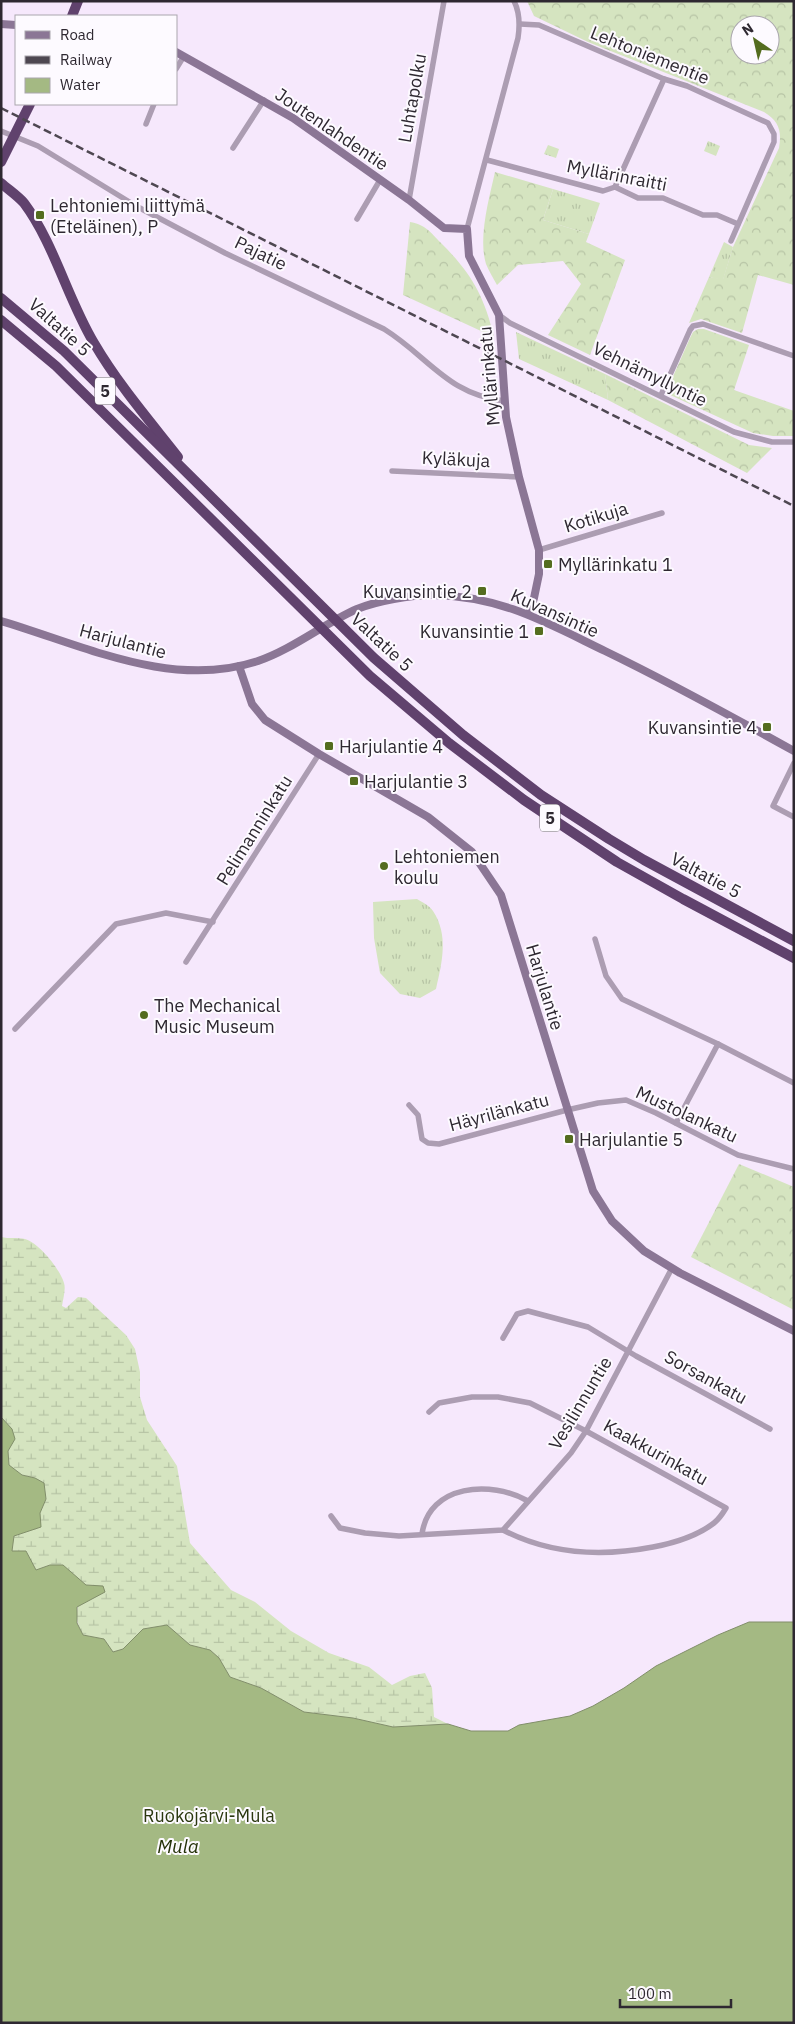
<svg xmlns="http://www.w3.org/2000/svg" width="795" height="2024" font-family="'IBM Plex Sans',sans-serif">
<style>
.grass{fill:url(#grass-tufts)}
.forest{fill:url(#forest-crowns);fill-rule:evenodd}
.wetland{fill:url(#wetland-marsh)}
.water{fill:#a4b983;stroke:#818e6a}
.lines{fill:none;stroke-linecap:round;stroke-linejoin:round}
.street{stroke:#ac9db2;stroke-width:5.5}
.secondary{stroke:#8b7695;stroke-width:8}
.highway{stroke:#60426d;stroke-width:10}
.rail{stroke:#4e4751;stroke-width:2.5;stroke-dasharray:8 4;stroke-linecap:butt}
.poi-dot{fill:#546d1f;stroke:#fdfaff;stroke-width:2}
.labels{text-anchor:middle;dominant-baseline:central;stroke-width:4;stroke-linejoin:round;paint-order:stroke}
.shield{fill:#fdfaff;stroke:#6c676f;stroke-width:1}
.shield-label{font-size:16px;font-weight:bold;fill:#2e2831}
.street-label{font-size:18px;fill:#2e2831;stroke:#fdfaff}
.poi-label{font-size:18px;fill:#2e2831;stroke:#fdfaff;text-anchor:start}
.park-label{font-size:18px;fill:#2a370f;stroke:#fdfaff}
.water-label{font-size:19px;font-style:italic;fill:#243108;stroke:#fdfaff}
</style>
<defs>
<pattern id="grass-tufts" width="24" height="20" patternUnits="userSpaceOnUse" patternTransform="scale(1.25)"><rect width="24" height="20" fill="#d5e4c0"/><path d="M3 7l-1-3M5 7V3M7 7l1-3M15 17l-1-3M17 17v-4M19 17l1-3" fill="none" stroke="#b7c4a5"/></pattern>
<pattern id="forest-crowns" width="20" height="18" patternUnits="userSpaceOnUse" patternTransform="scale(1.25)"><rect width="20" height="18" fill="#d5e4c0"/><path d="M2 6a3 3 0 1 1 6 0M12 15a3 3 0 1 1 6 0" fill="none" stroke="#b7c4a5"/></pattern>
<pattern id="wetland-marsh" width="20" height="14" patternUnits="userSpaceOnUse" patternTransform="scale(1.25)"><rect width="20" height="14" fill="#d5e4c0"/><path d="M1 5h8M5 5V1M11 12h8M15 12V8" fill="none" stroke="#b7c4a5"/></pattern>
</defs>
<rect width="100%" height="100%" fill="#f6e8fc"/>
<g class="grass">
<polygon points="708,141 720,146 716,156 704,151"/>
<polygon points="548,145 559,149 556,158 544,154"/>
<polygon points="553,189 600,203 589,234 543,220"/>
<polygon points="724,242 733,247 723,280 709,277"/>
<polygon points="516,332 605,374 608,400 519,359"/>
<path d="M417 899C422 902 430 906 433 911 449 935 442 963 436 989L420 998 400 994 380 973 374 938 373 902Z"/>
</g>
<g class="forest">
<path d="M527 1H794V285L758 275 742 333 701 319 689 323 709 277 723 279 733 247 779 148C782 131 779 121 764 112L588 42 534 16ZM740 25H770V55H740Z"/>
<path d="M495 172 553 189 543 220 589 234 586 242 625 260 590 355 548 335 581 284 563 261 518 265 497 285C493 278 489 271 486 264 478 238 489 199 495 172Z"/>
<path d="M410 222C426 225 430 232 441 243 471 273 484 295 494 337L403 295Z"/>
<polygon points="698,329 704,329 749,345 734,390 794,411 794,436 773,436 753,433 668,394 667,390 690,338 693,332"/>
<polygon points="605,374 749,445 772,448 747,473 608,400"/>
<polygon points="739,1164 794,1187 794,1310 691,1257"/>
</g>
<path class="wetland" d="M1 1237C9 1239 17 1237 25 1239 39 1243 60 1269 64 1283 66 1289 63 1299 62 1306L66 1308 78 1297 86 1298 126 1335 135 1349 140 1372V1397L147 1420 177 1466 190 1543 231 1590 255 1602 291 1631 329 1653 369 1667 392 1685 410 1676 425 1673 432 1688 434 1717 448 1724 393 1727 353 1718 304 1712 261 1688 230 1677 219 1658 210 1650 190 1645 167 1625 143 1629 123 1649 113 1652 104 1639 83 1635C72 1615 78 1605 86 1585L78 1579 50 1565 36 1570 26 1551H11L14 1536 39 1513 46 1499 35 1478 22 1475 9 1465 8 1451 12 1429 1 1417Z"/>
<polygon class="water" points="1,1417 12,1429 15,1439 8,1451 9,1465 22,1475 35,1478 44,1483 46,1499 40,1513 41,1527 14,1536 12,1551 26,1551 36,1570 50,1565 63,1565 86,1585 103,1586 105,1592 77,1607 77,1623 83,1635 104,1639 113,1652 123,1649 143,1629 167,1625 190,1645 210,1650 219,1658 230,1677 261,1688 304,1712 353,1718 393,1727 448,1724 471,1731 508,1731 519,1725 570,1716 593,1706 624,1688 656,1666 718,1635 749,1622 794,1622 794,2023 1,2023"/>
<g class="lines">
<g class="street">
<polyline points="520,24 539,25 664,79 687,86 768,123 774,134 774,142 731,241"/>
<polyline points="176,69 184,56"/>
<polyline points="146,124 154,104"/>
<path d="M1 131 38 146 136 206 225 253 384 329C429 357 448 395 505 401"/>
<polyline points="233,148 264,100"/>
<polyline points="487,160 603,191 615,187 638,198 663,198 703,215 717,215 738,224"/>
<polyline points="615,187 664,79"/>
<polyline points="409,200 444,1"/>
<polyline points="357,219 380,180"/>
<path d="M467 229 518 38C520 25 520 13 514 1"/>
<polyline points="499,315 510,323 734,432 772,442 794,442"/>
<polyline points="661,395 690,330 693,326 703,324 794,356"/>
<polyline points="392,471 519,477"/>
<polyline points="539,550 662,513"/>
<polyline points="794,763 773,806 794,817"/>
<polyline points="595,939 606,976 622,999 718,1044 794,1083"/>
<polyline points="186,962 319,754"/>
<polyline points="15,1029 116,924 166,913 213,922"/>
<polyline points="409,1105 418,1115 422,1139 428,1143 439,1144 567,1110 598,1103 626,1100 656,1113 738,1155 794,1169"/>
<polyline points="676,1123 718,1044"/>
<polyline points="503,1338 517,1314 528,1311 588,1327 636,1356 770,1429"/>
<path d="M429 1412 439 1403 472 1397H498L530 1403 586 1431 726 1508C723 1513 719 1519 714 1523 697 1536 674 1543 653 1547 601 1557 551 1555 503 1530"/>
<polyline points="331,1516 340,1528 365,1533 399,1536 503,1530 571,1453 586,1431 672,1268"/>
<path d="M422 1534C429 1484 491 1480 528 1501"/>
</g>
<g class="secondary">
<polyline points="1,24 16,25"/>
<polyline points="176,52 293,118 409,200 444,228 467,229 469,256 499,315 506,417 519,477 539,550 539,574 534,598 529,614"/>
<path d="M1 621C83 645 172 690 258 661 293 649 323 624 357 609 377 601 410 595 432 595 501 596 545 622 605 651 669 682 731 716 794 751"/>
<polyline points="239,666 252,704 265,720 319,754 428,817 472,852 501,895 593,1191 612,1221 644,1251 680,1273 794,1331"/>
</g>
<g class="highway">
<polyline points="72,16 78,1"/>
<polyline points="1,162 30,104"/>
<path d="M1 183C9 190 18 196 24 203 54 243 68 300 94 343 118 384 149 420 178 457"/>
<polyline points="1,298 64,351 374,658 463,735 541,795 609,839 644,860 794,941"/>
<polyline points="1,320 56,366 370,676 449,743 524,800 617,862 683,899 794,958"/>
</g>
<polyline class="rail" points="1,108 794,506"/>
</g>
<g class="poi-dot">
<rect x="35" y="210" width="10" height="10" rx="2.5"/>
<rect x="543" y="559" width="10" height="10" rx="2.5"/>
<rect x="477" y="586" width="10" height="10" rx="2.5"/>
<rect x="534" y="626" width="10" height="10" rx="2.5"/>
<rect x="762" y="722" width="10" height="10" rx="2.5"/>
<rect x="324" y="741" width="10" height="10" rx="2.5"/>
<rect x="349" y="776" width="10" height="10" rx="2.5"/>
<circle cx="384" cy="866" r="5"/>
<circle cx="144" cy="1015" r="5"/>
<rect x="564" y="1134" width="10" height="10" rx="2.5"/>
</g>
<g class="labels">
<g class="shield">
<rect x="95" y="377.5" width="20" height="27" rx="4"/>
<rect x="540" y="804.5" width="20" height="27" rx="4"/>
</g>
<g class="shield-label">
<text x="105" y="391">5</text>
<text x="550" y="818">5</text>
</g>
<g class="street-label">
<text transform="translate(650 55) rotate(22)">Lehtoniementie</text>
<text transform="translate(412 98) rotate(-80)">Luhtapolku</text>
<text transform="translate(332 129) rotate(34)">Joutenlahdentie</text>
<text transform="translate(617 175) rotate(11)">Myllärinraitti</text>
<text transform="translate(261 253) rotate(26)">Pajatie</text>
<text transform="translate(60 327) rotate(42)">Valtatie 5</text>
<text transform="translate(650 374) rotate(26)">Vehnämyllyntie</text>
<text transform="translate(489 376) rotate(-95)">Myllärinkatu</text>
<text transform="translate(456 459) rotate(3)">Kyläkuja</text>
<text transform="translate(596 517) rotate(-17)">Kotikuja</text>
<text transform="translate(555 613) rotate(24)">Kuvansintie</text>
<text transform="translate(123 641) rotate(15)">Harjulantie</text>
<text transform="translate(382 642) rotate(43)">Valtatie 5</text>
<text transform="translate(254 830) rotate(-58)">Pelimanninkatu</text>
<text transform="translate(706 875) rotate(28)">Valtatie 5</text>
<text transform="translate(545 987) rotate(73)">Harjulantie</text>
<text transform="translate(499 1112) rotate(-15)">Häyrilänkatu</text>
<text transform="translate(687 1114) rotate(25)">Mustolankatu</text>
<text transform="translate(706 1377) rotate(29)">Sorsankatu</text>
<text transform="translate(580 1403) rotate(-59)">Vesilinnuntie</text>
<text transform="translate(656 1452) rotate(29)">Kaakkurinkatu</text>
</g>
<g class="poi-label">
<text x="50" y="205">Lehtoniemi liittymä<tspan x="50" dy="21">(Eteläinen), P</tspan></text>
<text x="558" y="564">Myllärinkatu 1</text>
<text x="472" y="591" text-anchor="end">Kuvansintie 2</text>
<text x="529" y="631" text-anchor="end">Kuvansintie 1</text>
<text x="757" y="727" text-anchor="end">Kuvansintie 4</text>
<text x="339" y="746">Harjulantie 4</text>
<text x="364" y="781">Harjulantie 3</text>
<text x="394" y="856">Lehtoniemen<tspan x="394" dy="21">koulu</tspan></text>
<text x="154" y="1005">The Mechanical<tspan x="154" dy="21">Music Museum</tspan></text>
<text x="579" y="1139">Harjulantie 5</text>
</g>
<g class="park-label">
<text x="209" y="1815">Ruokojärvi-Mula</text>
</g>
<g class="water-label">
<text x="178" y="1846">Mula</text>
</g>
</g>
<rect width="795" height="2024" fill="none" stroke="#2e2831" stroke-width="5"/>
<rect x="15" y="15" width="162" height="90" fill="#fdfaff" stroke="#aaa6ad"/>
<rect x="25" y="31" width="25" height="8" fill="#8b7695" stroke="#aaa6ad"/>
<text x="60" y="40" font-size="15" fill="#2e2831">Road</text>
<rect x="25" y="56" width="25" height="8" fill="#4e4751" stroke="#aaa6ad"/>
<text x="60" y="65" font-size="15" fill="#2e2831">Railway</text>
<rect x="25" y="78" width="25" height="15" fill="#a4b983" stroke="#aaa6ad"/>
<text x="60" y="90" font-size="15" fill="#2e2831">Water</text>
<g transform="translate(755 40) rotate(326)"><circle r="24" fill="#fdfaff" stroke="#aaa6ad"/>
<path d="M0-4L9 19L0 12L-9 19Z" fill="#546d1f"/>
<text y="-8" font-size="14" font-weight="bold" text-anchor="middle" fill="#2e2831">N</text>
</g>
<path d="M620 1999v8h111v-8" fill="none" stroke="#2e2831" stroke-width="2.5"/>
<text x="628" y="1999" font-size="15" fill="#2e2831" stroke="#fdfaff" stroke-width="4" paint-order="stroke">100 m</text>
</svg>
